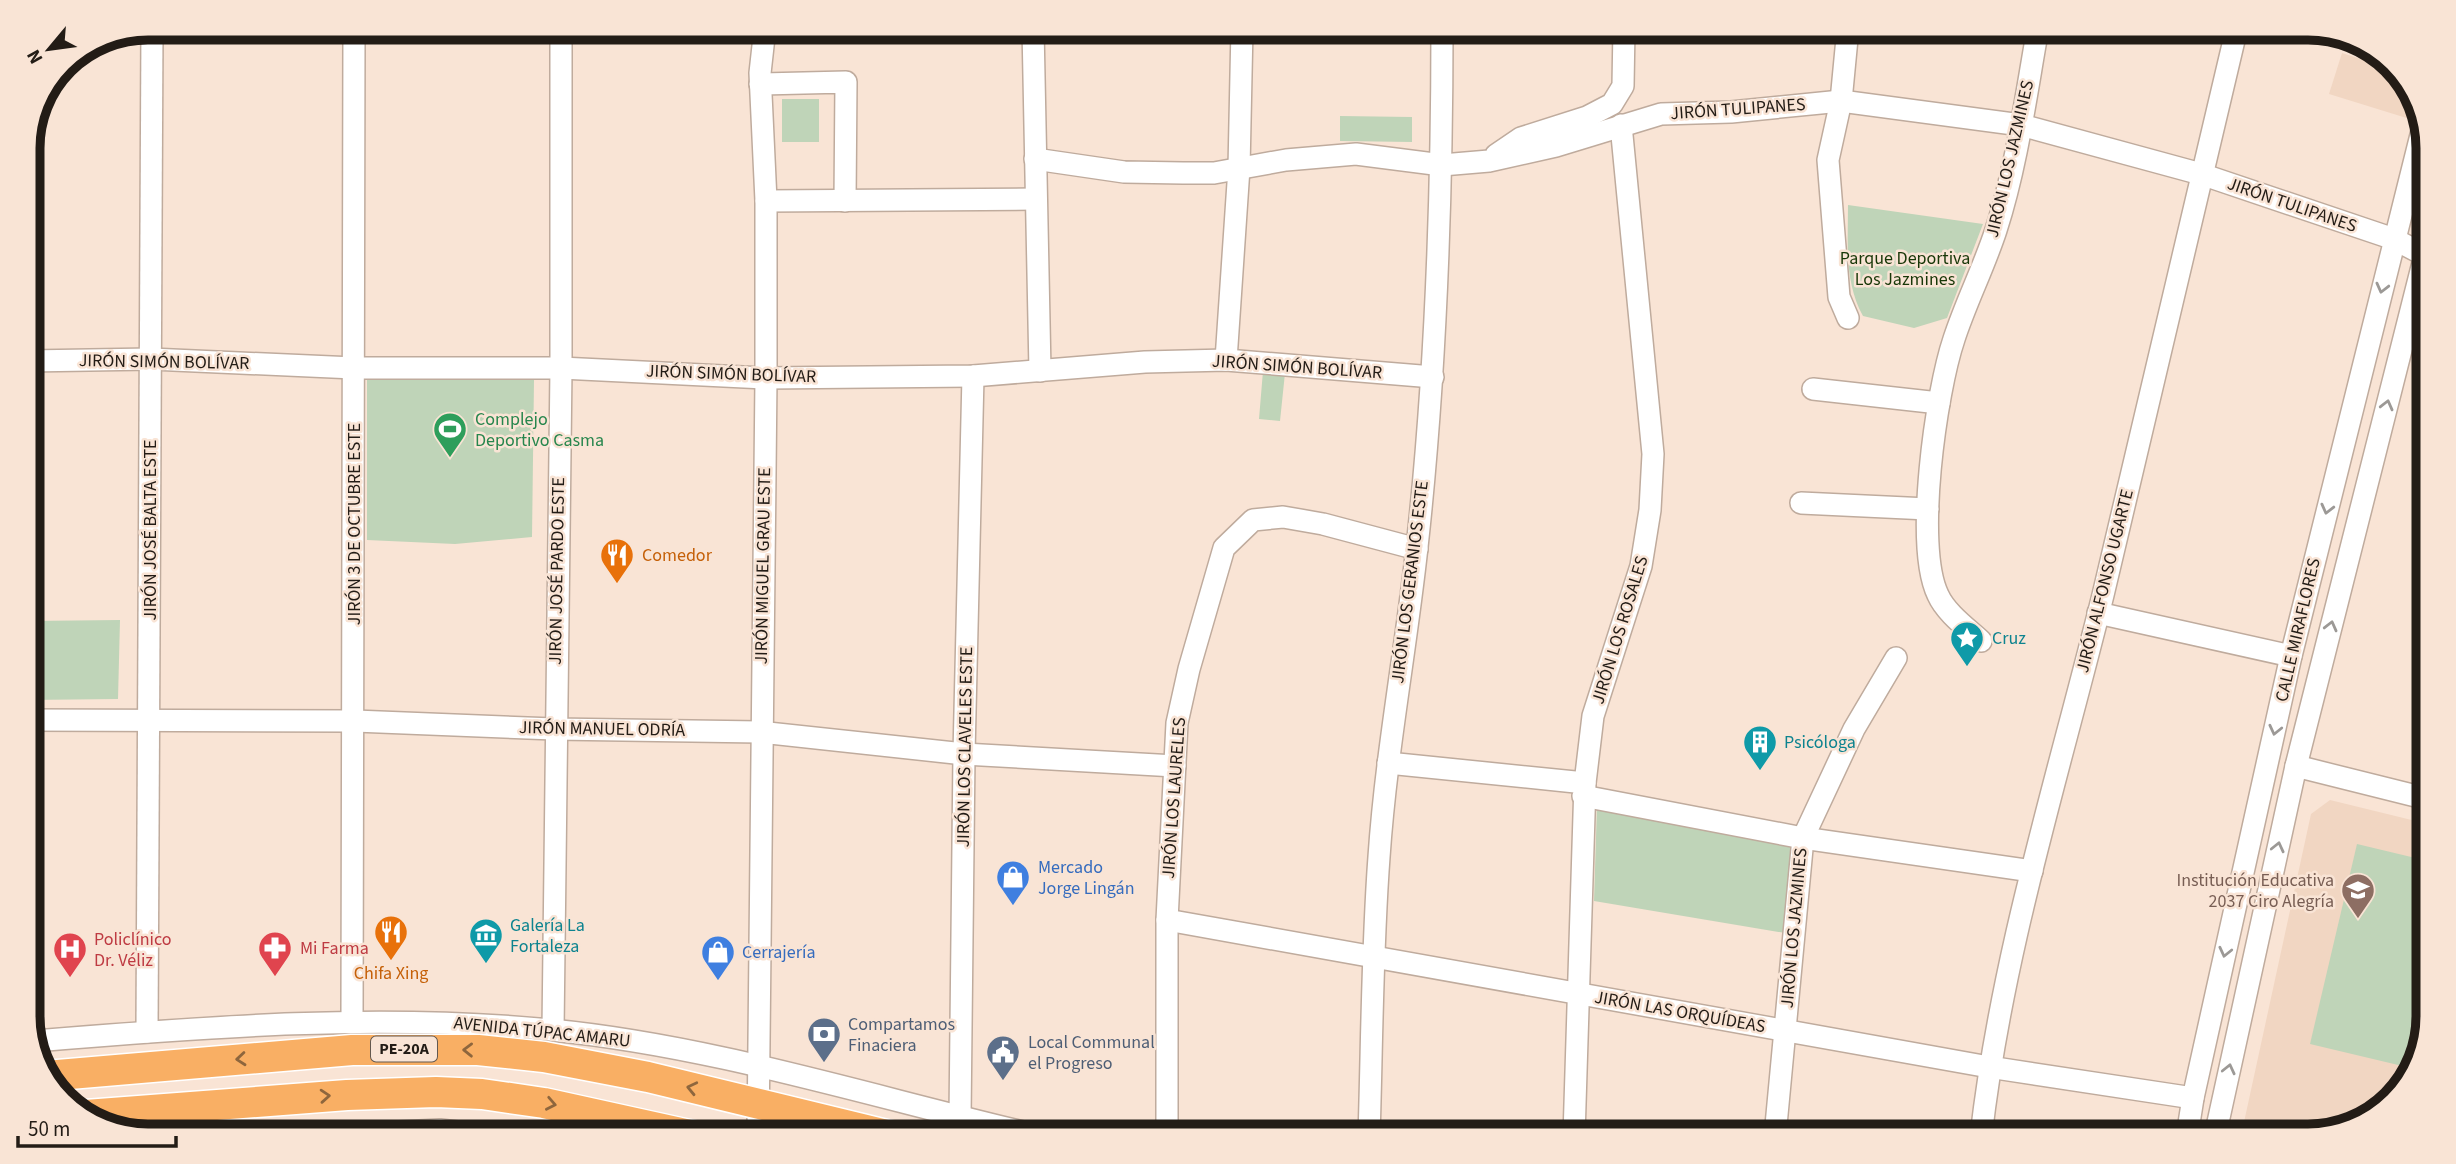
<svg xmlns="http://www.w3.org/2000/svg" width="2456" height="1164" font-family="'Source Sans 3',sans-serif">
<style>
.built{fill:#f1d6c2}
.green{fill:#bfd4b8}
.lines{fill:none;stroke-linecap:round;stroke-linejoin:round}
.minor-casing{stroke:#bfab9d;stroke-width:24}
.highway-casing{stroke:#fff;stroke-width:33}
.minor{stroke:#fff;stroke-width:21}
.highway{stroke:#f9af64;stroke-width:30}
.oneway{stroke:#9c9996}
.oneway2{stroke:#8e663d}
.labels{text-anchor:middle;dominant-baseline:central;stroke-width:5;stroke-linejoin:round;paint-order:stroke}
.shield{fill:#f9e4d5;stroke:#63584f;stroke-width:2}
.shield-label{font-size:16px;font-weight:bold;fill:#231c16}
.street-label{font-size:18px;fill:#231c16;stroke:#f9e4d5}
.park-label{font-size:18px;fill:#173707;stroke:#f9e4d5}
.leisure-label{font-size:18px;fill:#27864d;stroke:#f9e4d5;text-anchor:start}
.food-label{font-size:18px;fill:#c56008;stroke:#f9e4d5;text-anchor:start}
.culture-label{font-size:18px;fill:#0d838f;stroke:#f9e4d5;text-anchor:start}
.shop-label{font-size:18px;fill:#366cbe;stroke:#f9e4d5;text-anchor:start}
.education-label{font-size:18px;fill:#785e54;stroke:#f9e4d5;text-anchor:end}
.health-label{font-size:18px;fill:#be3a42;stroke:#f9e4d5;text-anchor:start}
.service-label{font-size:18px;fill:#4e5e75;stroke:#f9e4d5;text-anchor:start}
.rim{fill:none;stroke:#231c16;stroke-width:9}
</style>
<rect width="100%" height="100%" fill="#f9e4d5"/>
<g class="built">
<polygon points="2342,53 2395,70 2408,82 2416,107 2413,120 2329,94"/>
<polygon points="2330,800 2428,824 2428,1015 2416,1068 2374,1116 2308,1136 2241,1136 2311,814"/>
</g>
<g class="green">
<rect x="782" y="99" width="37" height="43"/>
<polygon points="1340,116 1412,117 1412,142 1340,141"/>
<path d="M1848 205 1983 224 1947 318 1914 328 1863 316C1844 282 1848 242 1848 205Z"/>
<polygon points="1263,371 1285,373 1280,421 1259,419"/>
<polygon points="367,379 534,380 532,537 455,544 367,540"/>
<polygon points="120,620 118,699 28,700 28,621"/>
<polygon points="1597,806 1794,843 1785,933 1594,901"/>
<polygon points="2357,844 2428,861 2428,1015 2415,1069 2310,1044"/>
</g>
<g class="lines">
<g class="minor-casing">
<g id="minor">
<polyline points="1033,28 1040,371"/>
<polyline points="760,84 846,82 845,201"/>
<polyline points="1496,155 1521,138 1587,117 1612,104 1623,86 1624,28"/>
<polyline points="1035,159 1124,172 1183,173 1214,173 1286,160 1356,154 1442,165 1489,161 1556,146 1661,114 1731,112 1841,101 2021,125 2201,174 2394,239 2428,257"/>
<polyline points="766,201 1036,199"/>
<polyline points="1848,318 1839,297 1828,160 1841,101 1848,28"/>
<polyline points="1226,360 1239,168 1242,28"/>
<polyline points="28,361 151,359 354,368 561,368 766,378 973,376 1145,362 1226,360 1433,377"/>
<polyline points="1813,389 1939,403"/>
<polyline points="1801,503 1928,509"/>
<polyline points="2098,613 2291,656"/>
<path d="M1981 641C1967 628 1946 613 1938 595 1914 546 1936 392 1954 339 1966 302 1984 267 1996 230 2017 165 2026 95 2038 28"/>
<polyline points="28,720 355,721 554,729 760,732 964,754 1175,766"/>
<polyline points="1388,763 1585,783"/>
<polyline points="2296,766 2428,799"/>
<polyline points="1583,796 1803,838 2032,871"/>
<polyline points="1167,920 1989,1067 2193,1098"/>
<polyline points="352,1020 354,28"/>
<polyline points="553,1030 561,368 561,28"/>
<polyline points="147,1032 152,28"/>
<path d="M34 1041C207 1027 377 1013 551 1030 716 1046 879 1099 1040 1136"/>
<polyline points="145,1109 146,1135"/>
<polyline points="960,1118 964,754 973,376"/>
<polyline points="316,1136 440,1130 491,1136"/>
<polyline points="758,1136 766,378 766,201 760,73 765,28"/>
<polyline points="1167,1136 1167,920 1177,723 1189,669 1224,548 1253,520 1283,517 1323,524 1417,549"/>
<path d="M1369 1136C1372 1043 1372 950 1379 857 1386 753 1406 650 1417 547 1436 374 1442 201 1442 28"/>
<polyline points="1574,1136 1585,783 1593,716 1641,566 1650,510 1653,454 1621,125"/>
<polyline points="1775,1136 1803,838 1854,729 1896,658"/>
<path d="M1981 1136C2002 952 2059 774 2103 595 2149 407 2191 217 2237 28"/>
<polyline points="2187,1136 2193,1098 2291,656 2423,127"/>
<polyline points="2215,1136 2296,766 2428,243"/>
</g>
</g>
<g class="highway-casing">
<g id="highway">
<polyline points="46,1076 352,1050 478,1050 544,1057 648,1077 891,1136"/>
<polyline points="86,1115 347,1095 436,1092 482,1094 544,1103 694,1136"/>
</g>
</g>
<use href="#minor" class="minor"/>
<use href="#highway" class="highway"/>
</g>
<defs><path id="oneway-chevron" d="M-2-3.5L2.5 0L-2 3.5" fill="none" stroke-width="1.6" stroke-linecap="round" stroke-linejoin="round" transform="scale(1.75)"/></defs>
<g class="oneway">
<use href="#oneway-chevron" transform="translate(2382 288) rotate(104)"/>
<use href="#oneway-chevron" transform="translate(2387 405) rotate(-76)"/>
<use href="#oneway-chevron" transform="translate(2327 509) rotate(104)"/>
<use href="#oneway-chevron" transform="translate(2331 626) rotate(-76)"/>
<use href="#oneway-chevron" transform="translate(2275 730) rotate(103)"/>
<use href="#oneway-chevron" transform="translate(2278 847) rotate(-77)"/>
<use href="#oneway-chevron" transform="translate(2225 952) rotate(103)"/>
<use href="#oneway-chevron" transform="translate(2229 1069) rotate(-77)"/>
</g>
<g class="oneway2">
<use href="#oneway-chevron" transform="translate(468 1050) rotate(-179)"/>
<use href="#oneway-chevron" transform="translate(241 1059) rotate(175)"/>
<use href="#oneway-chevron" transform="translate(692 1088) rotate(-167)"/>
<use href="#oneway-chevron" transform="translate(325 1096) rotate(-4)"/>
<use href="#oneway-chevron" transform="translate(551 1104) rotate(11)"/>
</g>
<defs>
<g id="stadium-pin" transform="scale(1.75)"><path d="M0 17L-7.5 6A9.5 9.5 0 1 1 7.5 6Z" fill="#2e9e5b" stroke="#f9e4d5"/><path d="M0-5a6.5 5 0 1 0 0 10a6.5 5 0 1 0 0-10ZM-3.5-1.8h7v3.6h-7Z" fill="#fff"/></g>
<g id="restaurant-pin" transform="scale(1.75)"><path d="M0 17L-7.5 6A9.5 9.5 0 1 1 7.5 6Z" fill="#e8710a" stroke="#f9e4d5"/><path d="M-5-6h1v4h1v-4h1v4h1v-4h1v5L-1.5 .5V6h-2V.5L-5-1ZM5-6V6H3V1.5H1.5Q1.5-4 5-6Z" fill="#fff"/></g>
<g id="sight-pin" transform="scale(1.75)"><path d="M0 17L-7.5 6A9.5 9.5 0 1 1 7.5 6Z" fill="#0f9aa8" stroke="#f9e4d5"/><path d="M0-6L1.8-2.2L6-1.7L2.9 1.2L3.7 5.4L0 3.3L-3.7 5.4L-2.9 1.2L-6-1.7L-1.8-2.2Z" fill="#fff"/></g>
<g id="building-pin" transform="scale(1.75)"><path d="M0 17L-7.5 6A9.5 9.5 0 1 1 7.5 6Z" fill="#0f9aa8" stroke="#f9e4d5"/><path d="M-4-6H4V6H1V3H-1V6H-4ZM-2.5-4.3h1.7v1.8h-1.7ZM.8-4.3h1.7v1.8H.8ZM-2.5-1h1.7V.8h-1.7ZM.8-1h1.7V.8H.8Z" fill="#fff"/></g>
<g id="shop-pin" transform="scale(1.75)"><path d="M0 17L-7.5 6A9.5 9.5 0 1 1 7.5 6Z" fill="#3f7fe0" stroke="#f9e4d5"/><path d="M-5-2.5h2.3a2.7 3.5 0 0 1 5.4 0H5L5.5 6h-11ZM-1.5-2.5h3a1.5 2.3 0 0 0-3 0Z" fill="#fff"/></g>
<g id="school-pin" transform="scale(1.75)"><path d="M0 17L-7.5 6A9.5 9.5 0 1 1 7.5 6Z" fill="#8d6e63" stroke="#f9e4d5"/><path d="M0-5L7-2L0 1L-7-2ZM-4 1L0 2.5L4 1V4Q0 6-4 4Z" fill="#fff"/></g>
<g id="museum-pin" transform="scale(1.75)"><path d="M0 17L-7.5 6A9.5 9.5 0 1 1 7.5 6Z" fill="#0f9aa8" stroke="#f9e4d5"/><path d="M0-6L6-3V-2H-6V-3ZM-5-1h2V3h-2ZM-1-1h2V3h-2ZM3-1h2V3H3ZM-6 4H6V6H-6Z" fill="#fff"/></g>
<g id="pharmacy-pin" transform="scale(1.75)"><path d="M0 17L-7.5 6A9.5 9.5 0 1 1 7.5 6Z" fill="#e0444e" stroke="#f9e4d5"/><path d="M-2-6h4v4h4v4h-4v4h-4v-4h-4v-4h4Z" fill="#fff"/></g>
<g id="hospital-pin" transform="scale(1.75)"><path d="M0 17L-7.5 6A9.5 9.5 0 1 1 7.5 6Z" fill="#e0444e" stroke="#f9e4d5"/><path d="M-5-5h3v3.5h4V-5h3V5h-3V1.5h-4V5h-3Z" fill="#fff"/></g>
<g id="bank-pin" transform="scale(1.75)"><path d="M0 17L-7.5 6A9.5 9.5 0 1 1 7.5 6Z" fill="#5c6f8a" stroke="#f9e4d5"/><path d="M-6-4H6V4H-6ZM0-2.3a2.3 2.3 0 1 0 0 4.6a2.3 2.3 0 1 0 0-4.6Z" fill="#fff"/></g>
<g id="civic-pin" transform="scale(1.75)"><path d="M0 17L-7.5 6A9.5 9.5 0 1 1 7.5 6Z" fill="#5c6f8a" stroke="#f9e4d5"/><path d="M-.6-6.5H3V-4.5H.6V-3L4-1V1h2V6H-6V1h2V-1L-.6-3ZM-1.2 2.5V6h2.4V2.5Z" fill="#fff"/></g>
</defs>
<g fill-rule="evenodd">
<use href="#stadium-pin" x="450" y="429"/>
<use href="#restaurant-pin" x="617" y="555"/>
<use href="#sight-pin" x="1967" y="638"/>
<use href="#building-pin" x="1760" y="742"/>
<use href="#shop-pin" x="1013" y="877"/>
<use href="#school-pin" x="2358" y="890"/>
<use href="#restaurant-pin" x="391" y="932"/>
<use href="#museum-pin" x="486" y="935"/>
<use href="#pharmacy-pin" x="275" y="948"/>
<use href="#hospital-pin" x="70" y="949"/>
<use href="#shop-pin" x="718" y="952"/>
<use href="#bank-pin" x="824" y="1034"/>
<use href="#civic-pin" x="1003" y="1052"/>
</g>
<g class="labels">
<rect class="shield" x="371" y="1036.5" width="66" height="25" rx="5"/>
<g class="shield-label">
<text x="404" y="1049">PE-20A</text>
</g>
<g class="street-label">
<text transform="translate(1738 109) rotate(-4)">JIRÓN TULIPANES</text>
<text transform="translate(2010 159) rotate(-77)">JIRÓN LOS JAZMINES</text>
<text transform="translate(2292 205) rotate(19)">JIRÓN TULIPANES</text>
<text transform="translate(164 362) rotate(1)">JIRÓN SIMÓN BOLÍVAR</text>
<text transform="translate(1297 367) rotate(4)">JIRÓN SIMÓN BOLÍVAR</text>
<text transform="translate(731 374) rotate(2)">JIRÓN SIMÓN BOLÍVAR</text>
<text transform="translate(354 524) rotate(-90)">JIRÓN 3 DE OCTUBRE ESTE</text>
<text transform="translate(150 530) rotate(-90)">JIRÓN JOSÉ BALTA ESTE</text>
<text transform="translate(763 566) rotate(-89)">JIRÓN MIGUEL GRAU ESTE</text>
<text transform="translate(557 571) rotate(-89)">JIRÓN JOSÉ PARDO ESTE</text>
<text transform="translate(2105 581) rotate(-76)">JIRÓN ALFONSO UGARTE</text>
<text transform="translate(1410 582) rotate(-83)">JIRÓN LOS GERANIOS ESTE</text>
<text transform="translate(1620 630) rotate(-73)">JIRÓN LOS ROSALES</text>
<text transform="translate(2298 630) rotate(-77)">CALLE MIRAFLORES</text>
<text transform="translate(602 729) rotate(1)">JIRÓN MANUEL ODRÍA</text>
<text transform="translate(965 747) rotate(-89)">JIRÓN LOS CLAVELES ESTE</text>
<text transform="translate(1174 798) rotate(-86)">JIRÓN LOS LAURELES</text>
<text transform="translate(1794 928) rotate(-85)">JIRÓN LOS JAZMINES</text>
<text transform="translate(1680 1012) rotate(10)">JIRÓN LAS ORQUÍDEAS</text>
<text transform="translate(542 1032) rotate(6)">AVENIDA TÚPAC AMARU</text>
</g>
<g class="park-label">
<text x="1905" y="258">Parque Deportiva<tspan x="1905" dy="21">Los Jazmines</tspan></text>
</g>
<g class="leisure-label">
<text x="475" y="419">Complejo<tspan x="475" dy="21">Deportivo Casma</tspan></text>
</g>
<g class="food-label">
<text x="642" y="555">Comedor</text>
<text x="391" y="973" text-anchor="middle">Chifa Xing</text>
</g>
<g class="culture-label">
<text x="1992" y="638">Cruz</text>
<text x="1784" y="742">Psicóloga</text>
<text x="510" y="925">Galería La<tspan x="510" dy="21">Fortaleza</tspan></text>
</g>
<g class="shop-label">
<text x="1038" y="867">Mercado<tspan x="1038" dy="21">Jorge Lingán</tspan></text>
<text x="742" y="952">Cerrajería</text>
</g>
<g class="education-label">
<text x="2334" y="880">Institución Educativa<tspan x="2334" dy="21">2037 Ciro Alegría</tspan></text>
</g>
<g class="health-label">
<text x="94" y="939">Policlínico<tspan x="94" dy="21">Dr. Véliz</tspan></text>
<text x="300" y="948">Mi Farma</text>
</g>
<g class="service-label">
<text x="848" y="1024">Compartamos<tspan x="848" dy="21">Finaciera</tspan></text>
<text x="1028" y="1042">Local Communal<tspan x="1028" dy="21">el Progreso</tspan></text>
</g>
</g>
<path d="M0 0H2456V1164H0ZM148 40H2308A108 108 0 0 1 2416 148V1016A108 108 0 0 1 2308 1124H148A108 108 0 0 1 40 1016V148A108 108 0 0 1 148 40Z" fill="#f9e4d5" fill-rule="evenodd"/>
<path class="rim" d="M148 40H2308A108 108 0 0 1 2416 148V1016A108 108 0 0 1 2308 1124H148A108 108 0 0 1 40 1016V148A108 108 0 0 1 148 40Z"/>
<g transform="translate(49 49) rotate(241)" stroke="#f9e4d5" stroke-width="5" paint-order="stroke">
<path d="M0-5L12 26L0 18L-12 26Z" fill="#231c16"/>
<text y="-10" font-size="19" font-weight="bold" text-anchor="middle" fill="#231c16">N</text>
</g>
<path d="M18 1136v10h158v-10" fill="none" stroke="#231c16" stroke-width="3.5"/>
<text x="28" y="1136" font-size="21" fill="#231c16" stroke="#f9e4d5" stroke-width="5" paint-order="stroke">50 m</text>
</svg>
